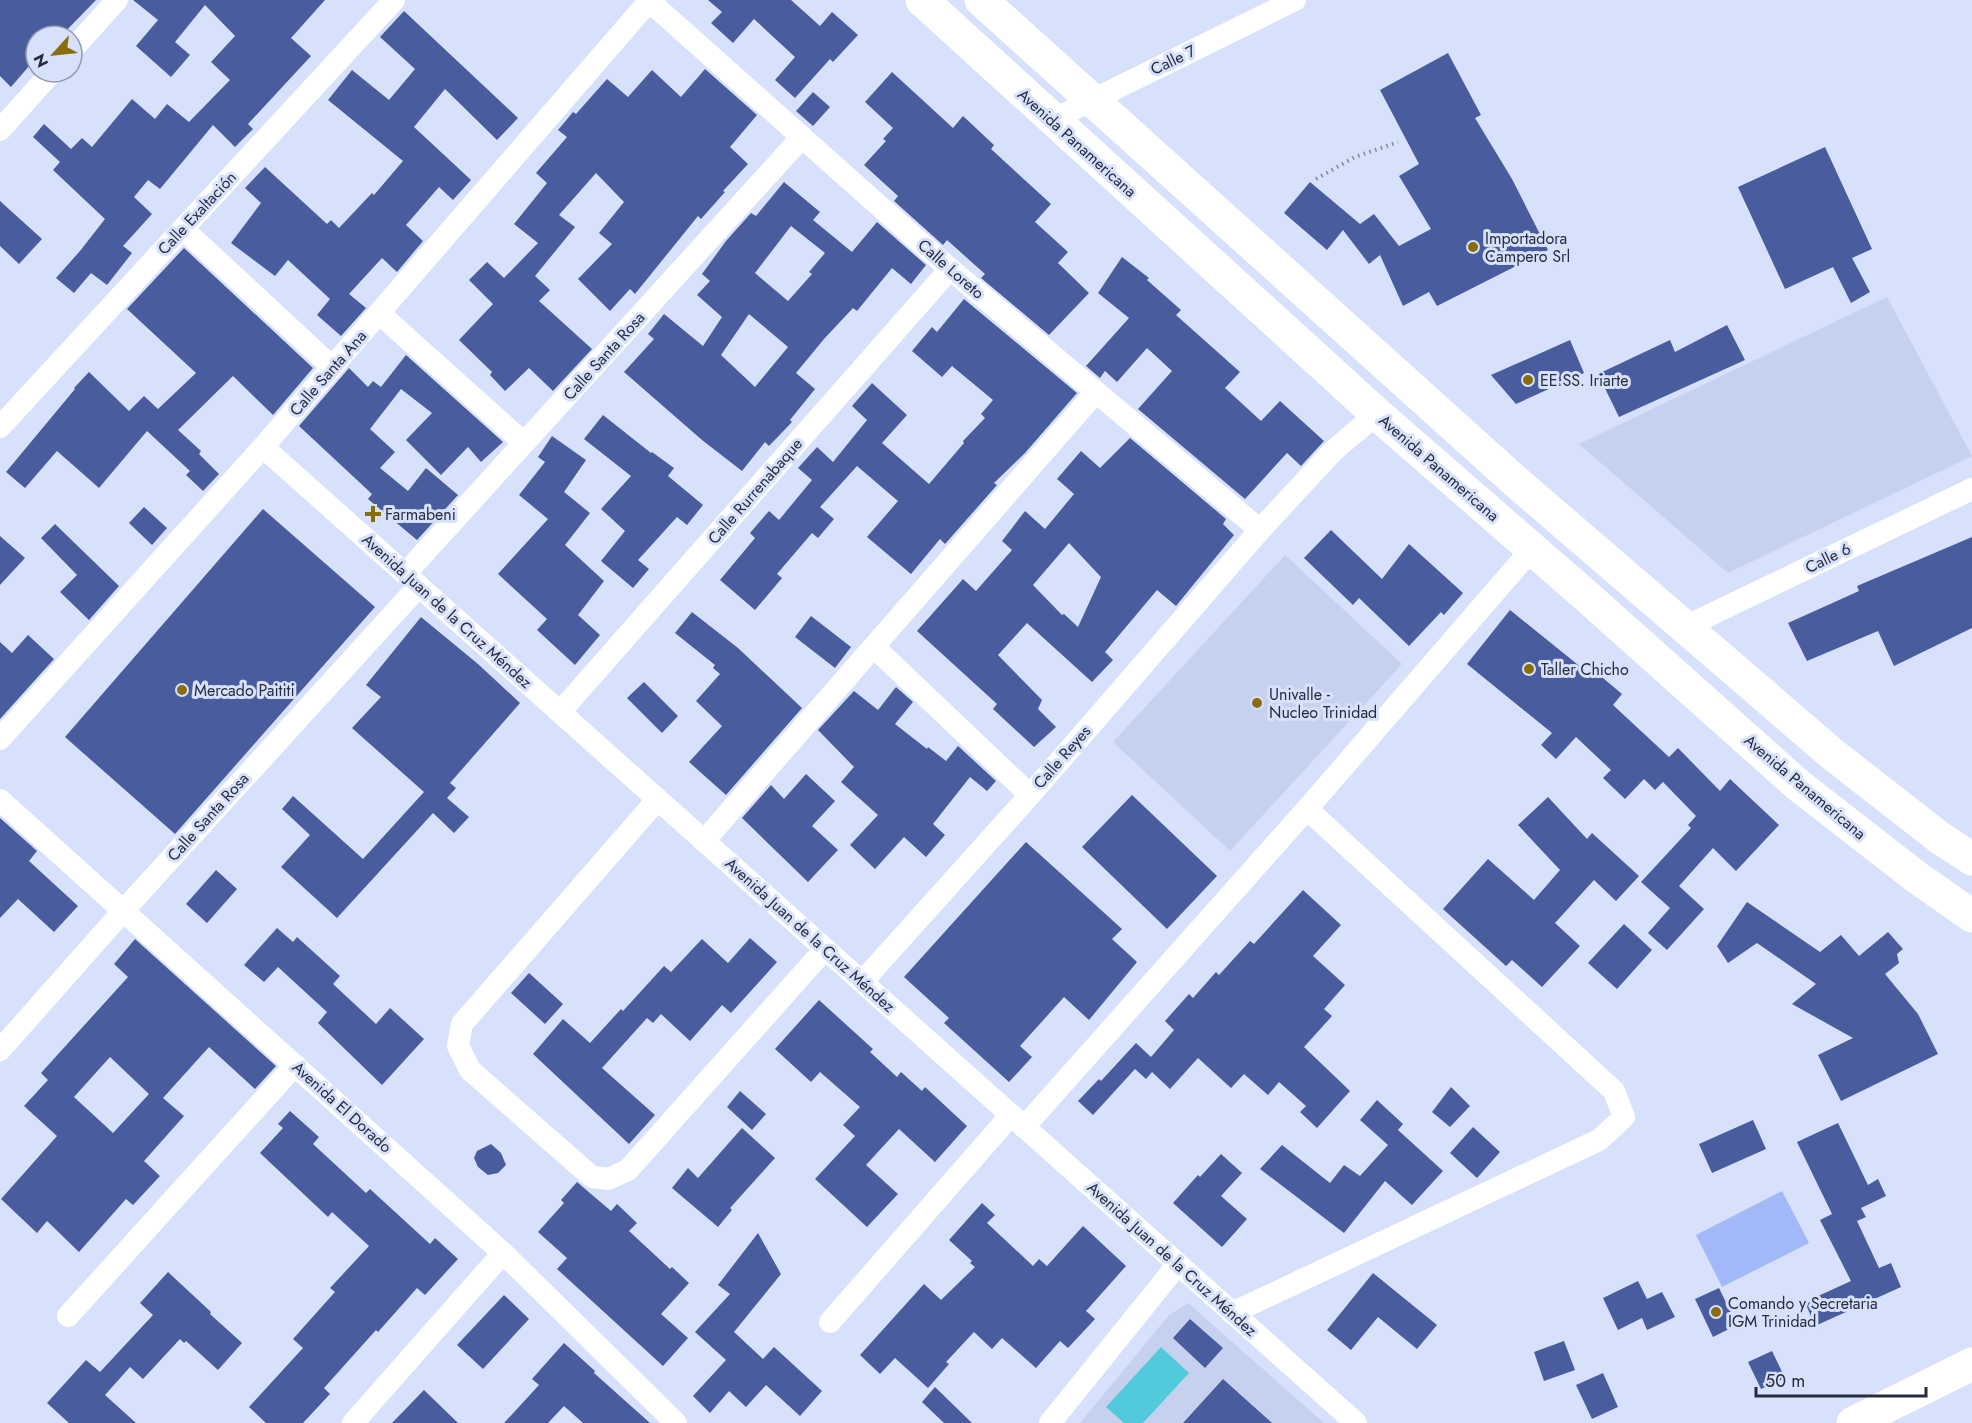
<svg xmlns="http://www.w3.org/2000/svg" width="1972" height="1423" font-family="Jost,sans-serif">
<style>
.built{fill:#c6d1f0}
.green{fill:#a2b8f8}
.water{fill:#53cadc}
.building{fill:#485c9e;fill-rule:evenodd}
.lines{fill:none;stroke-linecap:round;stroke-linejoin:round}
.path{stroke:#7e869c;stroke-width:4;stroke-dasharray:1.5 4.5;stroke-linecap:butt}
.minor{stroke:#fff;stroke-width:22}
.highway{stroke:#fff;stroke-width:33}
.poi-dot{fill:#896d0c;stroke:#d7e1fc;stroke-width:2}
.labels{text-anchor:middle;dominant-baseline:central;stroke-width:6;stroke-linejoin:round;paint-order:stroke}
.street-label{font-size:16px;fill:#262c3d;stroke:#d7e1fc}
.poi-label{font-size:16px;fill:#262c3d;stroke:#d7e1fc;text-anchor:start}
</style>
<rect width="100%" height="100%" fill="#d7e1fc"/>
<g class="built">
<polygon points="1887,297 1972,456 1728,573 1579,444"/>
<polygon points="1285,555 1402,664 1230,851 1113,742"/>
<polygon points="1188,1303 1324,1423 1080,1423 1169,1315"/>
</g>
<polygon class="green" points="1782,1191 1809,1243 1722,1287 1696,1235"/>
<polygon class="water" points="1161,1347 1189,1373 1143,1423 1124,1423 1106,1407"/>
<g class="building">
<polygon points="0,0 96,0 61,36 36,36 36,58 11,87 0,76"/>
<polygon points="133,0 325,0 291,38 311,56 248,124 253,129 235,147 213,125 160,189 148,180 134,197 152,214 123,246 132,253 107,285 91,273 74,293 56,278 80,251 105,219 53,170 60,162 33,137 44,124 71,149 82,138 92,147 132,99 155,119 167,104 189,122 230,80 211,62 235,36 205,5 175,42 190,55 171,77 136,46 158,20"/>
<polygon points="708,0 791,0 820,26 832,12 858,35 833,62 830,59 795,98 775,80 795,57 754,19 733,43 711,23 722,12"/>
<polygon points="404,11 518,118 497,140 445,89 414,127 471,180 453,200 439,187 406,225 423,241 397,272 382,258 349,294 366,308 341,336 317,315 330,299 288,260 275,276 231,243 261,203 245,188 265,167 327,224 331,220 339,228 372,193 374,195 403,161 328,100 352,70 389,100 415,69 380,37"/>
<polygon points="1448,53 1481,115 1475,118 1512,179 1548,250 1437,306 1429,292 1403,306 1380,255 1369,264 1343,230 1327,250 1284,213 1310,182 1360,224 1374,214 1399,246 1431,229 1399,176 1419,164 1380,90"/>
<polygon points="705,69 757,115 730,147 748,164 723,191 725,192 701,219 698,216 635,294 630,289 610,311 578,279 612,244 599,233 624,202 596,173 559,215 575,227 535,276 550,290 539,301 592,349 553,391 529,368 505,391 490,375 492,372 459,340 493,304 469,280 487,262 504,278 538,243 514,224 547,183 536,173 567,137 558,130 573,112 576,114 607,79 628,97 652,70 681,97"/>
<polygon points="892,72 953,128 963,116 994,145 991,149 1051,204 1035,222 1068,252 1058,263 1089,293 1049,335 981,278 985,274 947,240 943,245 894,201 898,196 864,165 886,141 883,139 893,128 865,102"/>
<polygon points="813,92 830,107 813,126 796,111"/>
<polygon points="1825,147 1872,249 1852,258 1870,292 1851,303 1833,267 1785,289 1738,187"/>
<path d="M784 182 820 212 813 220 852 252 877 222 926 265 911 284 892 268 857 311 853 308 824 339 796 373 815 389 790 420 792 422 769 446 765 442 742 471 702 440 624 372 654 339 648 334 664 314 703 346 722 317 697 295 710 281 702 274 726 241 751 213 756 216ZM791 226 825 253 809 272 812 274 788 301 755 273ZM749 314 788 347 755 387 721 355Z"/>
<polygon points="0,201 42,239 19,264 0,246"/>
<polygon points="184,248 313,368 273,415 233,376 178,430 201,451 199,454 219,474 203,491 186,475 190,471 147,431 99,488 57,451 25,488 6,472 75,389 74,388 89,372 129,411 144,396 158,409 196,373 127,309"/>
<polygon points="1122,257 1149,278 1147,280 1181,310 1176,315 1240,372 1225,388 1261,421 1280,401 1324,441 1301,466 1287,453 1245,499 1138,409 1172,371 1147,348 1117,382 1105,371 1100,378 1086,366 1129,318 1098,293"/>
<polygon points="964,299 1077,393 1025,453 994,483 997,485 945,544 940,539 911,574 867,537 898,501 857,466 820,507 834,519 818,538 812,533 777,574 782,578 755,610 720,580 755,538 750,533 769,511 779,520 812,480 798,468 817,447 833,462 867,420 852,406 872,383 907,415 882,443 929,484 964,443 963,441 985,418 981,414 993,400 952,366 942,377 912,351 932,327 937,332"/>
<polygon points="1727,325 1745,360 1619,417 1598,374 1670,340 1675,352"/>
<polygon points="1570,340 1584,373 1516,404 1491,375"/>
<polygon points="406,355 503,442 481,462 468,447 441,475 406,440 432,413 401,389 370,429 395,452 380,468 408,491 426,468 458,495 417,540 368,499 372,494 299,426 349,368 368,387 373,381 381,387"/>
<polygon points="603,415 651,453 652,452 674,468 668,476 703,505 687,525 677,517 638,560 649,569 633,588 601,561 625,531 601,509 631,476 584,439"/>
<polygon points="552,436 586,460 564,492 590,513 565,545 604,581 578,615 600,635 575,665 537,630 547,619 498,574 548,519 519,495 545,462 538,457"/>
<path d="M1130 438 1226 519 1223 524 1234 535 1176 606 1157 590 1105 652 1113 660 1092 682 1027 623 998 655 1042 700 1038 709 1056 727 1034 747 993 709 997 704 917 631 963 579 976 591 1012 550 1002 541 1025 511 1045 529 1074 494 1057 479 1081 451 1100 468ZM1069 543 1101 577 1078 627 1064 614 1062 615 1033 585Z"/>
<polygon points="144,507 167,528 152,545 129,523"/>
<polygon points="263,509 375,607 175,834 65,737"/>
<polygon points="55,524 119,586 89,620 60,592 77,575 41,538"/>
<polygon points="1331,530 1382,579 1409,544 1463,593 1444,615 1441,612 1409,646 1359,598 1353,605 1304,558"/>
<polygon points="0,536 25,558 0,585"/>
<polygon points="1972,537 1972,628 1894,666 1878,631 1807,661 1788,623 1859,591 1857,586"/>
<polygon points="1510,610 1593,677 1597,673 1622,694 1613,705 1669,757 1678,748 1720,791 1730,779 1779,825 1736,871 1713,848 1679,886 1704,909 1667,950 1648,933 1670,908 1641,882 1691,828 1688,825 1696,816 1663,782 1655,790 1644,779 1625,799 1603,778 1611,770 1576,737 1556,759 1541,745 1552,733 1467,664"/>
<polygon points="692,612 738,648 802,708 726,795 689,762 722,726 696,701 720,674 713,668 715,665 675,633"/>
<polygon points="811,616 851,647 835,668 795,637"/>
<polygon points="421,617 478,664 520,703 450,783 456,788 447,798 469,817 454,833 433,813 337,918 281,867 310,835 282,809 293,796 363,859 424,792 352,728 381,697 366,685"/>
<polygon points="28,635 54,659 0,719 0,642 12,653"/>
<polygon points="644,682 678,716 662,733 627,698"/>
<polygon points="896,687 913,702 895,724 927,749 928,747 946,761 958,746 996,781 987,791 970,777 933,824 945,835 926,857 904,837 875,869 850,845 878,815 841,782 854,767 818,730 854,691 878,710"/>
<polygon points="806,774 835,801 812,826 838,850 808,882 742,818 771,785 784,799"/>
<polygon points="1132,795 1217,876 1167,929 1082,847"/>
<polygon points="1548,797 1587,839 1592,833 1639,876 1616,901 1594,880 1555,923 1580,946 1542,987 1512,960 1506,966 1443,909 1488,859 1534,900 1560,870 1518,825"/>
<polygon points="0,818 37,851 29,861 78,906 54,932 18,899 0,918"/>
<polygon points="1026,842 1122,929 1112,939 1137,962 1089,1020 1064,997 1020,1046 1032,1057 1009,1082 944,1023 949,1018 904,977"/>
<polygon points="216,870 237,889 207,923 186,904"/>
<polygon points="1303,890 1341,925 1313,956 1345,985 1324,1009 1332,1016 1304,1047 1350,1091 1317,1128 1300,1112 1306,1106 1279,1082 1268,1095 1244,1074 1231,1088 1198,1058 1170,1089 1152,1072 1146,1079 1135,1069 1093,1115 1078,1101 1099,1079 1101,1081 1136,1043 1151,1057 1174,1030 1165,1021 1189,994 1193,998 1216,972 1219,975 1250,941 1254,944"/>
<polygon points="1747,902 1820,952 1841,935 1859,956 1888,932 1903,949 1897,954 1899,963 1885,974 1918,1014 1938,1054 1841,1101 1818,1055 1853,1038 1792,1004 1816,984 1757,943 1728,963 1717,946"/>
<polygon points="1624,924 1652,950 1617,989 1588,963"/>
<polygon points="277,928 293,942 297,937 340,976 333,984 376,1024 390,1008 424,1039 382,1085 318,1023 327,1012 278,967 264,982 244,965"/>
<polygon points="750,938 777,962 731,1013 722,1005 690,1041 661,1014 653,1023 647,1018 602,1068 655,1115 629,1144 533,1054 563,1019 590,1043 621,1009 623,1011 664,966 671,972 702,939 728,963"/>
<path d="M135 939 276 1066 255 1089 209 1047 163 1098 184 1116 144 1161 160 1176 133 1205 126 1199 79 1252 47 1221 37 1233 1 1199 57 1136 24 1106 48 1080 41 1073 128 977 114 964ZM110 1057 149 1094 113 1133 74 1097Z"/>
<polygon points="529,973 563,1004 545,1024 511,993"/>
<polygon points="819,1000 873,1049 870,1052 897,1077 901,1072 922,1091 925,1087 967,1126 935,1162 899,1129 866,1165 898,1194 867,1227 815,1179 855,1136 843,1125 860,1107 820,1072 811,1082 775,1049"/>
<polygon points="1451,1087 1470,1106 1450,1127 1432,1112"/>
<polygon points="740,1091 766,1114 752,1130 727,1107"/>
<polygon points="1377,1100 1403,1124 1398,1130 1443,1171 1412,1205 1385,1181 1344,1233 1260,1169 1282,1145 1330,1183 1344,1165 1360,1176 1388,1145 1360,1120"/>
<polygon points="290,1111 319,1137 313,1144 366,1193 370,1189 430,1244 435,1238 458,1259 425,1295 417,1288 378,1332 376,1330 324,1388 330,1394 303,1423 266,1423 249,1407 303,1348 293,1339 335,1292 330,1288 369,1246 332,1212 328,1217 260,1153 283,1128 278,1124"/>
<polygon points="1753,1120 1766,1149 1712,1173 1699,1144"/>
<polygon points="1838,1123 1868,1185 1878,1179 1886,1196 1861,1208 1866,1217 1857,1221 1879,1268 1891,1263 1901,1287 1815,1326 1805,1302 1851,1281 1820,1220 1832,1214 1797,1142"/>
<polygon points="1473,1127 1500,1152 1477,1178 1450,1153"/>
<polygon points="742,1128 775,1158 730,1208 732,1210 718,1227 672,1188 688,1168 698,1178"/>
<polygon points="491,1144 501,1153 506,1165 498,1173 488,1175 478,1167 474,1158 477,1151"/>
<polygon points="1221,1154 1242,1173 1221,1196 1247,1219 1222,1247 1173,1203 1198,1175 1200,1177"/>
<polygon points="577,1182 611,1211 617,1204 637,1223 629,1231 670,1269 672,1267 689,1283 661,1314 688,1338 663,1366 557,1269 567,1258 538,1232 564,1203 561,1200"/>
<polygon points="982,1203 995,1215 987,1223 1033,1266 1039,1259 1047,1266 1083,1226 1126,1266 1086,1311 1095,1319 1068,1348 1060,1341 1036,1368 1002,1338 992,1349 974,1332 946,1362 949,1364 928,1388 895,1358 880,1374 860,1355 924,1284 941,1300 975,1267 970,1263 972,1261 949,1240"/>
<polygon points="758,1233 781,1274 734,1332 763,1359 774,1347 822,1391 800,1416 766,1385 746,1407 729,1391 710,1413 693,1396 726,1360 695,1332 730,1294 718,1285"/>
<polygon points="168,1272 211,1312 210,1314 242,1343 218,1370 186,1341 184,1343 180,1339 143,1379 130,1367 105,1395 136,1423 69,1423 47,1403 86,1360 100,1372 153,1315 140,1303"/>
<polygon points="1373,1273 1437,1325 1417,1349 1378,1317 1351,1350 1327,1330"/>
<polygon points="1638,1281 1647,1299 1662,1292 1675,1317 1647,1330 1642,1318 1618,1330 1603,1298"/>
<polygon points="1719,1288 1737,1325 1713,1337 1695,1299"/>
<polygon points="504,1295 529,1319 483,1369 457,1345"/>
<polygon points="1190,1319 1223,1348 1205,1368 1173,1338"/>
<polygon points="1564,1341 1575,1370 1544,1381 1534,1352"/>
<polygon points="564,1343 595,1371 594,1373 650,1423 583,1423 564,1406 548,1423 504,1423 539,1385 532,1379"/>
<polygon points="1772,1351 1785,1378 1761,1389 1748,1362"/>
<polygon points="1603,1373 1618,1407 1592,1419 1576,1385"/>
<polygon points="1223,1379 1272,1423 1183,1423"/>
<polygon points="935,1387 972,1423 944,1423 922,1402"/>
<polygon points="424,1390 458,1423 392,1423"/>
</g>
<g class="lines">
<polyline class="path" points="1316,179 1355,157 1398,142"/>
<g class="minor">
<polyline points="648,0 950,269 1260,530"/>
<polyline points="72,50 117,0"/>
<polyline points="1052,120 1295,0"/>
<polyline points="0,130 52,72"/>
<polyline points="183,229 332,367"/>
<polyline points="379,313 524,443"/>
<polyline points="0,427 394,0"/>
<polyline points="263,447 1356,1423"/>
<polyline points="405,574 802,137"/>
<polyline points="1685,627 1972,489"/>
<polyline points="874,647 1030,795"/>
<polyline points="560,712 950,269"/>
<polyline points="0,739 263,447 650,0"/>
<polyline points="0,800 503,1253 676,1423"/>
<polyline points="657,800 462,1024 458,1046 470,1070 592,1177 608,1179 628,1170 825,949"/>
<polyline points="704,841 1096,392"/>
<polyline points="862,982 1030,795 1260,530 1334,450 1377,414"/>
<polyline points="0,1050 124,910 419,586"/>
<polyline points="1024,1127 1307,809 1532,549"/>
<polyline points="1232,1313 1599,1140 1624,1117 1614,1091 1307,809"/>
<polyline points="68,1316 295,1065"/>
<polyline points="830,1322 1011,1115"/>
<polyline points="353,1423 503,1253"/>
<polyline points="1050,1423 1178,1264"/>
</g>
<g class="highway">
<polyline points="922,0 1377,414 1584,594 1798,785 1915,876 1972,916"/>
<polyline points="981,0 1515,481 1831,753 1940,838 1972,859"/>
<polyline points="1853,1423 1972,1364"/>
</g>
</g>
<g class="poi-dot">
<circle cx="1473" cy="247" r="6"/>
<circle cx="1528" cy="380" r="6"/>
<path d="M370 505h6v6h6v6h-6v6h-6v-6h-6v-6h6z"/>
<circle cx="1529" cy="669" r="6"/>
<circle cx="182" cy="690" r="6"/>
<circle cx="1257" cy="703" r="6"/>
<circle cx="1716" cy="1312" r="6"/>
</g>
<g class="labels">
<g class="street-label">
<text transform="translate(1173 60) rotate(-26)">Calle 7</text>
<text transform="translate(1077 143) rotate(42)">Avenida Panamericana</text>
<text transform="translate(197 213) rotate(-47)">Calle Exaltación</text>
<text transform="translate(951 269) rotate(41)">Calle Loreto</text>
<text transform="translate(604 356) rotate(-48)">Calle Santa Rosa</text>
<text transform="translate(328 373) rotate(-49)">Calle Santa Ana</text>
<text transform="translate(1439 468) rotate(41)">Avenida Panamericana</text>
<text transform="translate(755 491) rotate(-49)">Calle Rurrenabaque</text>
<text transform="translate(1828 558) rotate(-26)">Calle 6</text>
<text transform="translate(447 611) rotate(42)">Avenida Juan de la Cruz Méndez</text>
<text transform="translate(1062 757) rotate(-49)">Calle Reyes</text>
<text transform="translate(1805 787) rotate(40)">Avenida Panamericana</text>
<text transform="translate(208 817) rotate(-48)">Calle Santa Rosa</text>
<text transform="translate(810 935) rotate(42)">Avenida Juan de la Cruz Méndez</text>
<text transform="translate(342 1107) rotate(42)">Avenida El Dorado</text>
<text transform="translate(1172 1259) rotate(42)">Avenida Juan de la Cruz Méndez</text>
</g>
<g class="poi-label">
<text x="1485" y="238">Importadora<tspan x="1485" dy="18">Campero Srl</tspan></text>
<text x="1540" y="380">EE.SS. Iriarte</text>
<text x="385" y="514">Farmabeni</text>
<text x="1541" y="669">Taller Chicho</text>
<text x="194" y="690">Mercado Paititi</text>
<text x="1269" y="694">Univalle -<tspan x="1269" dy="18">Nucleo Trinidad</tspan></text>
<text x="1728" y="1303">Comando y Secretaria<tspan x="1728" dy="18">IGM Trinidad</tspan></text>
</g>
</g>
<g transform="translate(54 54) rotate(243)"><circle r="28" fill="#d7e1fc" stroke="#9099b0" stroke-width="1.5"/>
<path d="M0-4.5L10 22L0 15L-10 22Z" fill="#896d0c"/>
<text y="-9" font-size="16" font-weight="bold" text-anchor="middle" fill="#262c3d">N</text>
</g>
<path d="M1756 1387v9h170v-9" fill="none" stroke="#262c3d" stroke-width="3"/>
<text x="1765" y="1387" font-size="18" fill="#262c3d" stroke="#d7e1fc" stroke-width="4.5" paint-order="stroke">50 m</text>
</svg>
